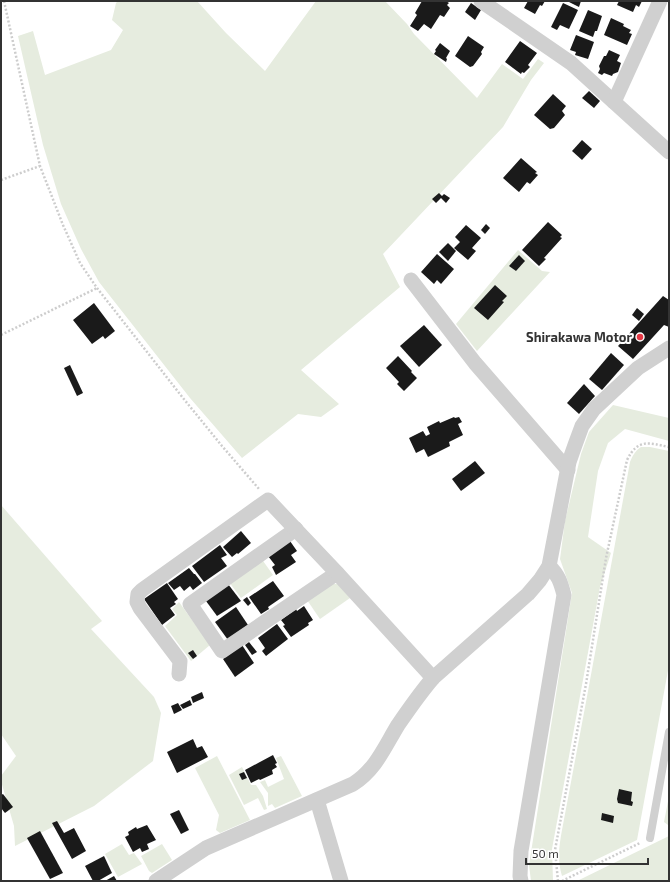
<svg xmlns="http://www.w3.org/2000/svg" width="670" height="882" font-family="'Exo 2',sans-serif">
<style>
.green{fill:#e6ecdf}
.building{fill:#1a1a1a}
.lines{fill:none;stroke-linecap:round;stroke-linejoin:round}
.path{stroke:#cdcdcd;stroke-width:2.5;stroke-dasharray:2 2;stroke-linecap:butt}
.lane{stroke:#d0d0d0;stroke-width:8}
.street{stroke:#d0d0d0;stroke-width:15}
.poi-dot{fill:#e63946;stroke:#fff;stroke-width:1.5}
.labels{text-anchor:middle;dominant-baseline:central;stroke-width:4;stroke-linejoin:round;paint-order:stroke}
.poi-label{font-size:13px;font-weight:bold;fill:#333;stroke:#fff;text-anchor:end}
</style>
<rect width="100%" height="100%" fill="#fff"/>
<g class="green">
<polygon points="118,1 197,1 226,33 265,71 316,1 385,1 407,24 414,34 477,98 502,64 523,79 538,59 544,63 531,80 503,127 383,254 400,287 301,370 339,404 321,417 298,414 242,458 190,398 99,282 81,249 61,204 43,145 18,36 33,31 45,75 111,50 123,30 112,20 116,3"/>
<polygon points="518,250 542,271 550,272 477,351 456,324"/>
<polygon points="613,405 669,418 669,441 625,429 608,443 598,471 588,537 611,553 600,587 552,849 553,881 531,881 529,865 572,593 560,559 565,521 581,454 589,432"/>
<path d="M641 447H650L669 451V665L637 840 562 876C557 859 559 847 562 830L586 702 630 462C633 455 635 451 641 447Z"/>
<polygon points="1,505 102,621 91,629 154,697 161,713 153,761 94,806 15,846 14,826 1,781 1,776 16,756 1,734"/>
<polygon points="261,558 273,575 241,598 229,582"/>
<polygon points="331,584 338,584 350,598 320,619 307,600"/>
<polygon points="179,602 210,645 191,661 165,626 177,615 172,609"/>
<polygon points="217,756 250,820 220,833 216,830 219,815 195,768"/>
<polygon points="281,756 302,796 275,808 272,804 268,806 268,793 260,782 265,780 268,787 284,779 276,758"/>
<polygon points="242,767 251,785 256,785 263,796 267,809 264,810 258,798 244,805 229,775"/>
<polygon points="669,796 669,824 668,825 664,822"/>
<polygon points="669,836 669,881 577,881"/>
<polygon points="122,844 129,855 134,853 142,864 118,877 105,854"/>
<polygon points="162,844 172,860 152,873 149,871 141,856"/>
</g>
<g class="building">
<polygon points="422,1 446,1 449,3 447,5 450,8 444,17 440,15 431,29 424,24 418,31 410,26 417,15 415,13"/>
<polygon points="528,1 545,1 542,6 540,5 535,14 524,8"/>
<polygon points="567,1 581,1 579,7"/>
<polygon points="619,1 642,1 639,7 636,5 633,12 617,5"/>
<polygon points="471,3 481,10 475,20 465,12"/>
<polygon points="563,3 578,10 569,29 560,25 557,30 551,27"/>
<polygon points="588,10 602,16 597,31 595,31 593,37 579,31"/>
<polygon points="611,18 624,24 623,26 631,30 629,33 632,34 627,45 604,35"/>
<polygon points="576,35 594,42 588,59 575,55 576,52 570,50"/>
<polygon points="468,36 484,47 481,52 482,54 473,66 470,67 455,56"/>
<polygon points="520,41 537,53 528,65 530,67 524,73 522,72 521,74 505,62"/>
<polygon points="440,43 450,51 446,58 447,59 446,62 434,54 436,51 435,50"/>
<polygon points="609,50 620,55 617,61 621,63 618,72 613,74 612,76 604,73 602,75 598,73 600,69 599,66 604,56 606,56"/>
<polygon points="589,91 600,101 594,108 582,98"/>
<polygon points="553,94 566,106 562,111 565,115 554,128 550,129 534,115"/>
<polygon points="582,140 592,149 582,160 572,151"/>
<polygon points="521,158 537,172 535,173 538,175 530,184 527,182 519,192 503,178"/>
<polygon points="439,193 442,196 444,194 450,198 446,203 441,198 436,203 432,199"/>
<polygon points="548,222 562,235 560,237 562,238 544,258 546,259 539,266 522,250"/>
<polygon points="486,224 490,228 485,234 481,230"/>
<polygon points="466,225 481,238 472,248 476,251 468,260 454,248 460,242 455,237"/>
<polygon points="448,243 456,251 448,261 439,252"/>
<polygon points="437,254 454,269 441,284 437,280 434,284 421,272"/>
<polygon points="519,255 525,261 516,271 509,266"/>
<polygon points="495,285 507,296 502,301 504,302 488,320 474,308"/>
<polygon points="663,296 669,300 669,327 664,325 633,359 618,346"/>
<polygon points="94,303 115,331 105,339 103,336 92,344 73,320"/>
<polygon points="637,308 644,314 639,321 632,315"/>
<polygon points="424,325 442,345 419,367 400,346"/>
<polygon points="611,353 624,365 602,390 589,379"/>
<polygon points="398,356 412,371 411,372 417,378 404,391 397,384 399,382 386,368"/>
<polygon points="70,365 83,393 77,396 64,368"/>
<polygon points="584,384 595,396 579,414 567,403"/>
<polygon points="454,417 455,418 459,417 462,422 458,424 463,435 449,442 450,446 428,457 424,449 416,453 409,438 423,431 426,436 430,434 427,427 439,421 440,423"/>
<polygon points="475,461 485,473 461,491 452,479"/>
<polygon points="241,531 251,543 238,554 237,553 232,557 223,547"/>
<polygon points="290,541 297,551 291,555 296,562 276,575 272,567 275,565 268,556"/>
<polygon points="220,545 227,555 221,558 227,566 204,582 192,566"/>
<polygon points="189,568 194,574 195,574 202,583 193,590 190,586 184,591 180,586 174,590 168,583"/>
<polygon points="273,581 284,596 268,607 269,609 261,614 249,597"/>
<polygon points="167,583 178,599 174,602 176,604 170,608 175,615 162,625 144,599"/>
<polygon points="228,584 241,601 217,616 206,601"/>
<polygon points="247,597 251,603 248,606 243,600"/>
<polygon points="304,606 313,620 308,623 309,625 291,637 283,626 285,625 281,620 296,609 297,611"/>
<polygon points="236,607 248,625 228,640 215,622"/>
<polygon points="277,624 288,639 266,656 262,651 265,648 258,638"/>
<polygon points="249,642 257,652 252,655 245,645"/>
<polygon points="242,645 254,663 235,677 223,659"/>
<polygon points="193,650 197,656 193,659 188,653"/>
<polygon points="202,692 204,698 193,703 191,697"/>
<polygon points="190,700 192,705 183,709 180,705"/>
<polygon points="178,703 182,710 174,714 171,706"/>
<polygon points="193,739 197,748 202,746 208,757 177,773 167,752"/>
<polygon points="273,755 277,763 275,764 277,767 272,770 273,774 260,780 259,779 251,783 245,770"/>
<polygon points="244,772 247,778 242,780 239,774"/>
<polygon points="619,789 632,792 631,801 633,802 632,806 618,803 617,799"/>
<polygon points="3,794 13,807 5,813 1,808 1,795"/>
<polygon points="179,810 189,830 181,834 170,814"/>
<polygon points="602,813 614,816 613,823 601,820"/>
<polygon points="57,821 64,833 74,828 86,851 72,859 52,823"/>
<polygon points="147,825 156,840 147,844 149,849 142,852 140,848 133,852 125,837 129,835 128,832 136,827 137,829"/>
<polygon points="40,831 63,873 50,879 27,838"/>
<polygon points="104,856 112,873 98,881 93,881 85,866"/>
<polygon points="114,876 117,881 105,881"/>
</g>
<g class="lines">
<g class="path">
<polyline points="4,1 40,166 63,225 80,263 97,288 183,398 222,446 259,489"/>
<polyline points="1,180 40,166"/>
<polyline points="1,335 97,288"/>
<path d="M558 881 555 850 586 684 606 558 627 460C638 438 649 443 669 447"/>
<polyline points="562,881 640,843"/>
</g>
<polyline class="lane" points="650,838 669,732"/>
<g class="street">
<polyline points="481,1 571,63 669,152"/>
<polyline points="614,102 660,1"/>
<polyline points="411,280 475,363 568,470"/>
<polyline points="296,529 190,604 222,651 337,573"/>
<polyline points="179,674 180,661 140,608 137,602 138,594 142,590 268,500 337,573 433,678"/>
<polyline points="317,800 341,881"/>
<path d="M156 881 206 848 353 784C376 769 384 748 398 725 409 709 420 693 433 678L528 594 540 580 549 566 569 462 575 445 582 426 594 409 638 368 669 348"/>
<path d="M521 881 520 876 521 851 564 595C561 583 558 574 549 566"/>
</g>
</g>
<circle class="poi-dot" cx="640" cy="337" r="4"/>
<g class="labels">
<g class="poi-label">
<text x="632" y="337">Shirakawa Motor</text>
</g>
</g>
<rect width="670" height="882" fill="none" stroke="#333333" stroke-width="4"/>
<path d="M526 858v6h122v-6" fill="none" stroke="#333333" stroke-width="2"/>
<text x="532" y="858" font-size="12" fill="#333333" stroke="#ffffff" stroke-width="3" paint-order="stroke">50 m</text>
</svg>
